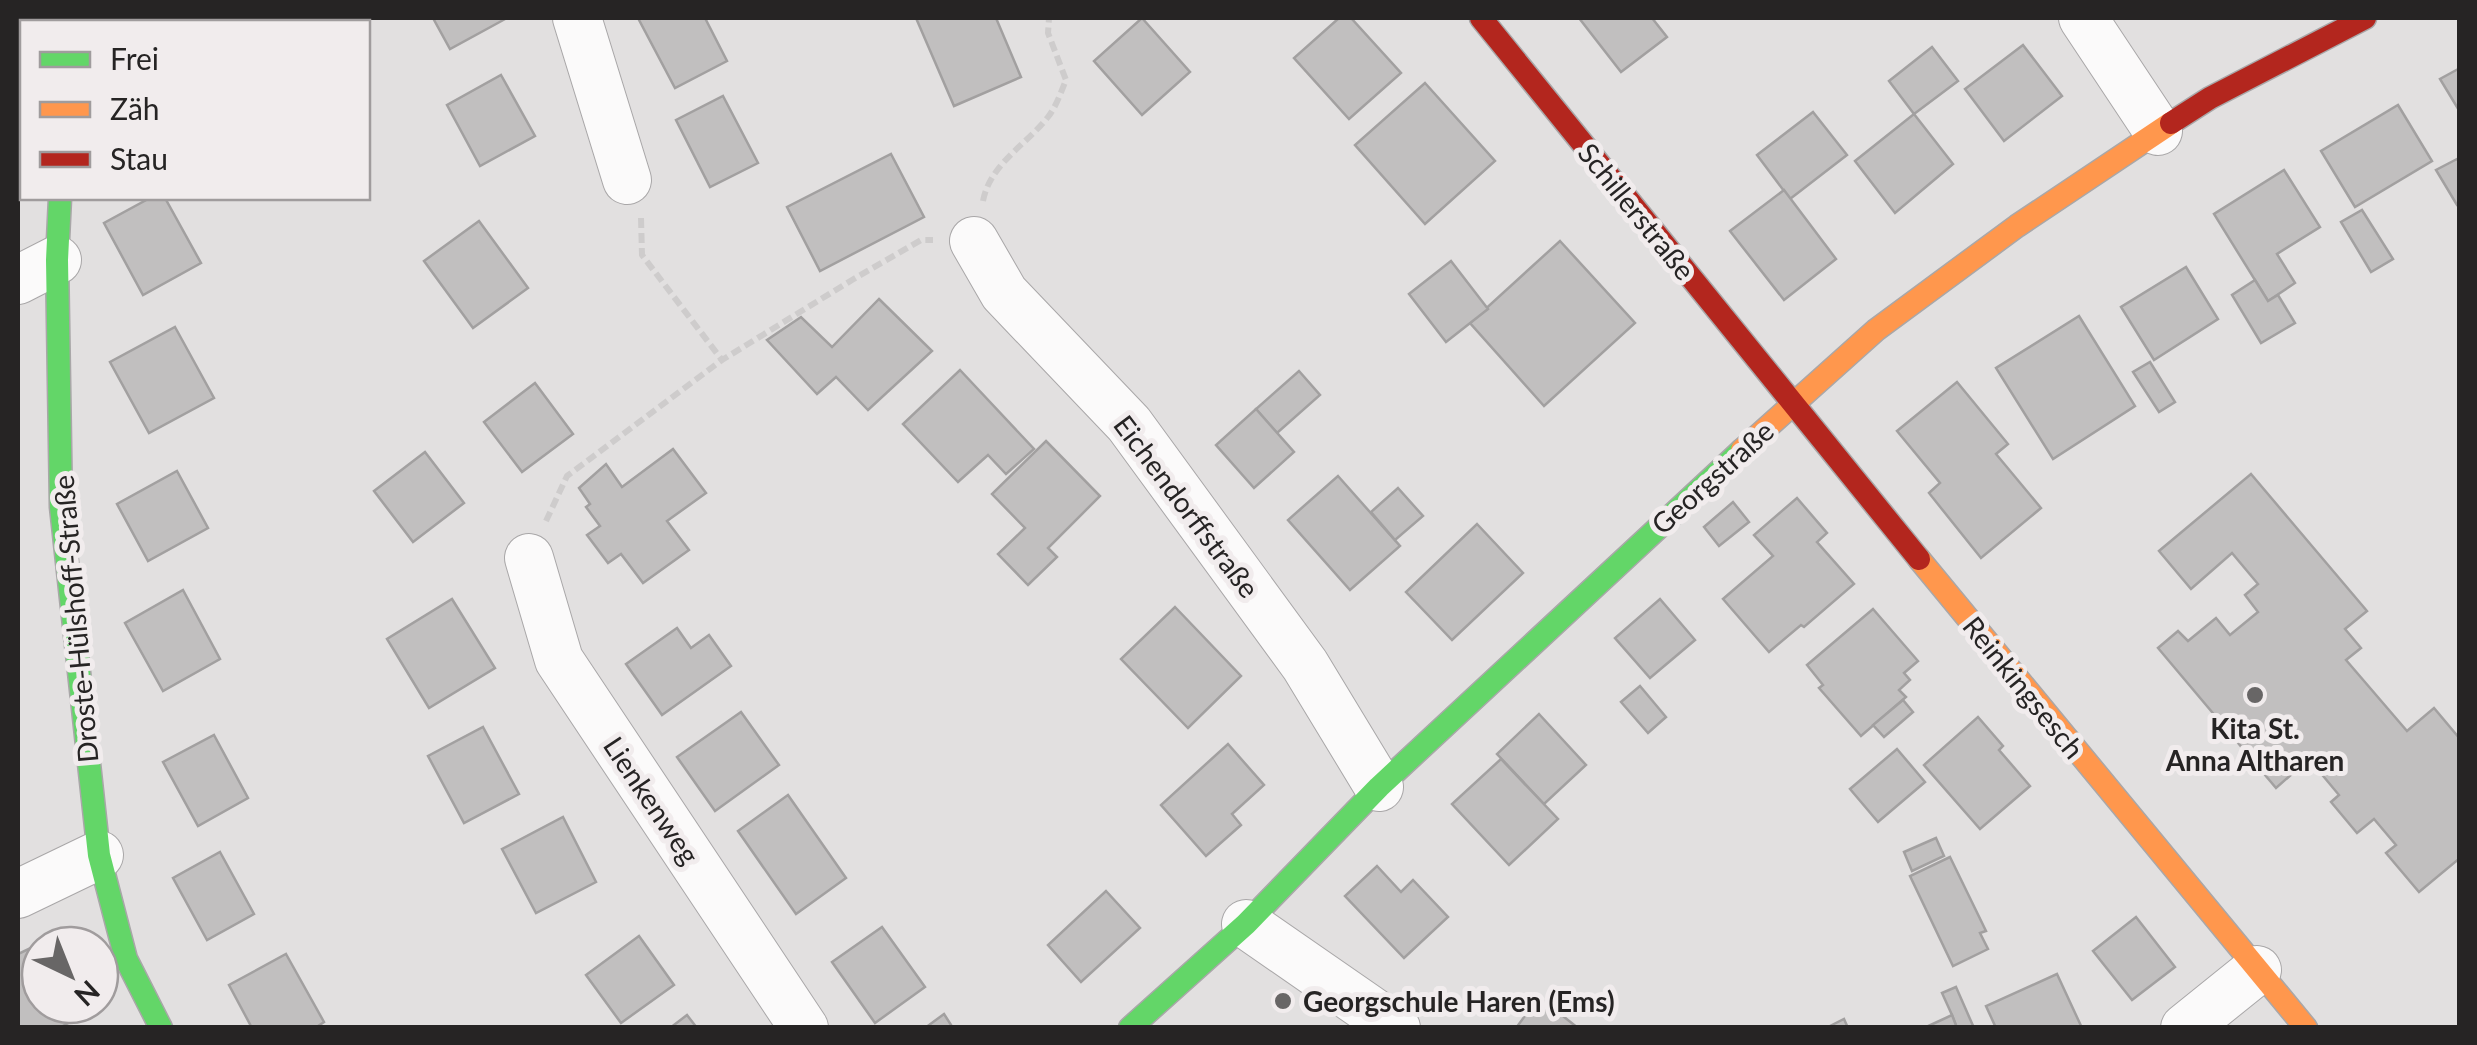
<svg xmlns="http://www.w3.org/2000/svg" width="2477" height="1045" font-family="Lato,sans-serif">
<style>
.building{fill:#c1bfbf;stroke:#a2a0a0;stroke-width:2.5}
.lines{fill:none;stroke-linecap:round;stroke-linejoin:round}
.street-casing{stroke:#a9a7a8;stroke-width:50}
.fast-casing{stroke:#a9a7a8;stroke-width:25}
.slow-casing{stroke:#a9a7a8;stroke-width:25}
.jam-casing{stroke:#a9a7a8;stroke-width:25}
.path{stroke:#cecccc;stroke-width:6;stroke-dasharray:10 5;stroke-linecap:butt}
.street{stroke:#fbfafa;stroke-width:48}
.fast{stroke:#63d668;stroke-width:22}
.slow{stroke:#ff974d;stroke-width:22}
.jam{stroke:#b3261e;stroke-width:22}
.poi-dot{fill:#686666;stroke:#f1eced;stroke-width:4}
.labels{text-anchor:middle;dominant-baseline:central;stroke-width:10;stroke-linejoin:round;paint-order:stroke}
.street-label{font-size:28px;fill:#262424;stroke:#f1eced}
.poi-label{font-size:28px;font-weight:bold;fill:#262424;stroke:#f1eced}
</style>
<rect width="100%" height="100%" fill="#e2e0e0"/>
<g class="building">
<polygon points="433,18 507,18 450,49"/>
<polygon points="638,18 705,18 727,61 675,88"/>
<polygon points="916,18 996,18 1021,77 954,106"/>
<polygon points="1142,18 1190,72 1142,115 1094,61"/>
<polygon points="1339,18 1351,18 1401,73 1349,119 1294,58"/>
<polygon points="1579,18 1652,18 1667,37 1621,72"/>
<polygon points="2023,45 2062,96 2004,141 1965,89"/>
<polygon points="1932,47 1958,81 1914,114 1889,81"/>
<polygon points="2460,68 2460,112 2440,79"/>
<polygon points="501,75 535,136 480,166 447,105"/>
<polygon points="1425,83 1495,161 1425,224 1355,145"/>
<polygon points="723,96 758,163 710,187 676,120"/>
<polygon points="2398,105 2432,161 2355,207 2321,151"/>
<polygon points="1813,112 1847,155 1790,199 1757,155"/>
<polygon points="1914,114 1953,164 1895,213 1855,161"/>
<polygon points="891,154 924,217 820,271 787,207"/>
<polygon points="2457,159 2460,163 2460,204 2457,205 2436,170"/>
<polygon points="2284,170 2320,227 2277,254 2295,283 2268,301 2214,214"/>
<polygon points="1784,190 1836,259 1784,300 1730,231"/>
<polygon points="150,198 165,198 201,263 143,295 104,223"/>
<polygon points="2362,210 2393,259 2371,272 2341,222"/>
<polygon points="479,221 528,288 473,328 424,261"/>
<polygon points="1560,241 1635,323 1544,406 1470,323"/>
<polygon points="1451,261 1488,309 1446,342 1409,294"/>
<polygon points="2186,267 2218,319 2154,360 2121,307"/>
<polygon points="2255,280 2268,301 2278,295 2295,323 2261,343 2232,295"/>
<polygon points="879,299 932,351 868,410 836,377 817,394 767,340 801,317 832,347"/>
<polygon points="2079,316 2135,406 2053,459 1996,368"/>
<polygon points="175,327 214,398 149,433 110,362"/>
<polygon points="2150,362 2175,402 2159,412 2133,372"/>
<polygon points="960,370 1034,449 1006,474 988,455 958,482 903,424"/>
<polygon points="1299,371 1320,395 1277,433 1256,409"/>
<polygon points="1957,382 2008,444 1996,454 2041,508 1981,558 1929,493 1940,483 1897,431"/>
<polygon points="535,383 573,434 522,472 484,422"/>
<polygon points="1256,409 1294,452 1254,488 1216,445"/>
<polygon points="1046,441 1100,496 1048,548 1057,557 1028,585 998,554 1025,528 992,494"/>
<polygon points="673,449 706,493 667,521 689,550 643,583 621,554 608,563 587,535 600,526 586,507 590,504 579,488 606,464 622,487"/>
<polygon points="425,452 464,503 413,542 374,491"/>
<polygon points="177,471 208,528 148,561 117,504"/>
<polygon points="2251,474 2367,611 2345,629 2361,648 2346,660 2407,731 2434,708 2460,739 2460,858 2419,892 2386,853 2396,845 2374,819 2357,833 2331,802 2339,795 2309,759 2276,788 2158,648 2178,631 2188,641 2216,618 2230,635 2258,612 2245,595 2258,584 2232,553 2191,589 2159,551"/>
<polygon points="1338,476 1400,546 1350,590 1288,520"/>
<polygon points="1398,488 1423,516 1395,540 1371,512"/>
<polygon points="1797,498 1827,533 1817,542 1854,584 1804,627 1801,625 1769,652 1723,599 1773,556 1754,535"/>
<polygon points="1733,502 1749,522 1719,546 1704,527"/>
<polygon points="1477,524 1523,573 1452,640 1406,592"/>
<polygon points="183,590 220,659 163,691 125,623"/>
<polygon points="452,599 495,668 429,708 387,639"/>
<polygon points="1660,599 1695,640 1650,678 1615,638"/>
<polygon points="1175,607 1241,676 1188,728 1121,659"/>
<polygon points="1873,609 1918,661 1904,673 1910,680 1899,690 1906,697 1861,736 1819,688 1823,685 1807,665"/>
<polygon points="677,628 691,648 709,635 731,666 662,715 626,664"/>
<polygon points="1640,686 1666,717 1648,733 1621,702"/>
<polygon points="1903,700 1913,712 1884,737 1873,725"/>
<polygon points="741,712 779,765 715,811 677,757"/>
<polygon points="1539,714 1586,765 1544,804 1497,754"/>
<polygon points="1978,717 2003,746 1999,750 2030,786 1980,829 1924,765"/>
<polygon points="483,727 519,794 464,823 428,756"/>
<polygon points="214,735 248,798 198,826 163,762"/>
<polygon points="1228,744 1264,785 1232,814 1241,825 1206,856 1161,805"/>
<polygon points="1897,749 1925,782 1878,822 1850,789"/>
<polygon points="1501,759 1558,819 1509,865 1452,804"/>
<polygon points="788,795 846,878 796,914 738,831"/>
<polygon points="563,817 596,882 536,913 502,849"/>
<polygon points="1936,838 1944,856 1912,871 1904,852"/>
<polygon points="220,852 254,914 207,940 173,878"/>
<polygon points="1950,857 1986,931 1980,933 1988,949 1953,966 1910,876"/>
<polygon points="1377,866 1401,892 1413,880 1448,917 1404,958 1345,896"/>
<polygon points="1106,891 1140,928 1081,982 1048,945"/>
<polygon points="2136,917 2175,967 2132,1000 2093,951"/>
<polygon points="882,927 925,987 875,1023 832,962"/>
<polygon points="639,936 674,985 621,1023 586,975"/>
<polygon points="39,944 40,1005 67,1005 74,1020 59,1028 18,1028 18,954"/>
<polygon points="286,954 324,1022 315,1028 252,1028 229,985"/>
<polygon points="2057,974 2082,1028 1996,1028 1986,1006"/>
<polygon points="1956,987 1974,1028 1957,1028 1952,1015 1942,993"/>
<polygon points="1539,997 1578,1028 1516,1028"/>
<polygon points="944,1014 953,1028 925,1028"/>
<polygon points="687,1015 697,1028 670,1028"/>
<polygon points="1952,1015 1957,1028 1924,1028"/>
<polygon points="1844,1019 1848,1028 1826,1028"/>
</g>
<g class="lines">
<g class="street-casing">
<g id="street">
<polyline points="577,18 627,180"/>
<polyline points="2083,18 2158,131"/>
<polyline points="70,22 71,18"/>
<polyline points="974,241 1004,293 1129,424 1305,665 1379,787"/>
<polyline points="18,280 57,260"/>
<polyline points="529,558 559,660 804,1028"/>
<polyline points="18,894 99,855"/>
<polyline points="1246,924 1396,1028"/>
<polyline points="2185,1028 2257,970"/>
</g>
</g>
<g class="fast-casing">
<g id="fast">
<polyline points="60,198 57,260 61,507 99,855 126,959 161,1028"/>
<polyline points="1130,1028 1246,924 1379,787 1742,450"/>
</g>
</g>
<g class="slow-casing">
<g id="slow">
<polyline points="1742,450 1876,330 2017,226 2171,123"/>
<polyline points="1919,559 2306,1028"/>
</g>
</g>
<g class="jam-casing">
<g id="jam">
<polyline points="1481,18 1919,559"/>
<polyline points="2171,123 2210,98 2365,18"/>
</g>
</g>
<g class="path">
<path d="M983 201C990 164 1026 145 1048 117 1056 107 1061 92 1066 80L1048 33 1049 18"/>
<polyline points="641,218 642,255 722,360"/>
<polyline points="546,521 567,476 722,360 852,280 921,240 933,240"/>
</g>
<use href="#street" class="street"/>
<use href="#fast" class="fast"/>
<use href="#slow" class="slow"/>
<use href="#jam" class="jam"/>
</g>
<g class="poi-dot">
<circle cx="2255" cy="695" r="10"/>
<circle cx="1283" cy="1001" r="10"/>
</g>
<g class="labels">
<g class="street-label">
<text transform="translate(1637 211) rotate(51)">Schillerstraße</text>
<text transform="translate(1712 477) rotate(-42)">Georgstraße</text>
<text transform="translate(1187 506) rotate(53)">Eichendorffstraße</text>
<text transform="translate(75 619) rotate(-95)">Droste-Hülshoff-Straße</text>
<text transform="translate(2024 687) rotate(51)">Reinkingsesch</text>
<text transform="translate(652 800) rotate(56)">Lienkenweg</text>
</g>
<g class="poi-label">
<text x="2255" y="728">Kita St.<tspan x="2255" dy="32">Anna Altharen</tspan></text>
<text x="1303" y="1001" text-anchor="start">Georgschule Haren (Ems)</text>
</g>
</g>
<rect width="2477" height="1045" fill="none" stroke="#262424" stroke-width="40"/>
<rect x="20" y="20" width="350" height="180" fill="#f1eced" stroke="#a09c9d" stroke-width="2.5"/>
<rect x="40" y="52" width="50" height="15" fill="#63d668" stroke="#a09c9d" stroke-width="2.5"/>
<text x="110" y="70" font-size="30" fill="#262424">Frei</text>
<rect x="40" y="102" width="50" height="15" fill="#ff974d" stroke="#a09c9d" stroke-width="2.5"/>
<text x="110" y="120" font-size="30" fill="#262424">Zäh</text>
<rect x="40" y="152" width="50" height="15" fill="#b3261e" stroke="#a09c9d" stroke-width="2.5"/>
<text x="110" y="170" font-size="30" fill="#262424">Stau</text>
<g transform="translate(70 975) rotate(137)"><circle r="48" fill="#f1eced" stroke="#a09c9d" stroke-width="2.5"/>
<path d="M0-8L18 38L0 25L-18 38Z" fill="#686666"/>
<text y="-15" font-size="28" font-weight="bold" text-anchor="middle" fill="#262424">N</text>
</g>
</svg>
